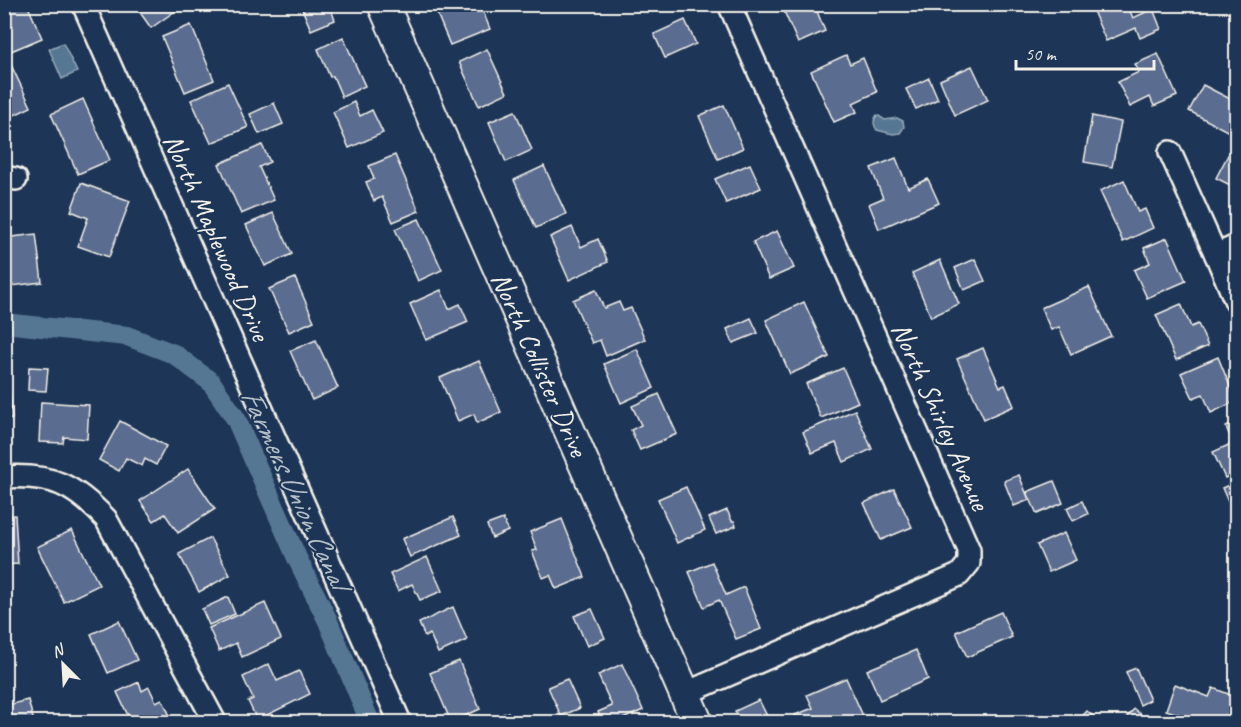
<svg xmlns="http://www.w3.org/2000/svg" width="1241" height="727" font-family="Caveat,sans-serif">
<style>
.water{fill:#577794;stroke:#96a8b6;stroke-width:1.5}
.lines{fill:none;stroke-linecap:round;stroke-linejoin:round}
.canal{stroke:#577794;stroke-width:20}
.building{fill:#5a6c90;stroke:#f4f1e8;stroke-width:1.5}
.street-casing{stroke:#f4f1e8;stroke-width:26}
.secondary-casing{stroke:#f4f1e8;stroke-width:34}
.street{stroke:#1d3557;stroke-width:21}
.secondary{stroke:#1d3557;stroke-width:30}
.labels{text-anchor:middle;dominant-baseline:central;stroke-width:4.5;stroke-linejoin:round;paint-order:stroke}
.street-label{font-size:28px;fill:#f4f1e8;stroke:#1d3557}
.water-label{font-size:30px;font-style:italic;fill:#b5c0c6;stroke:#1d3557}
</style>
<rect width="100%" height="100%" fill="#1d3557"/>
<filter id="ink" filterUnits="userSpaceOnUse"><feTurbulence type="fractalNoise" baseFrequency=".0167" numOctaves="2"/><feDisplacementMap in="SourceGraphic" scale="12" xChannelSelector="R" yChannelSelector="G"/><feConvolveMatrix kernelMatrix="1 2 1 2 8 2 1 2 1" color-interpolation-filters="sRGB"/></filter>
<g filter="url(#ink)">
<g class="water">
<polygon points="63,43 77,72 62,79 49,49"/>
<path d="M877 115 885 120 897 118 903 121 904 127 900 133 893 134 877 130C873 124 873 121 877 115Z"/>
</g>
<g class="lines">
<polyline class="canal" points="4,323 127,336 174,354 211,382 236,419 297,558 327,619 370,722"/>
</g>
<g class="building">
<polygon points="4,4 27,4 42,38 4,54"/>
<polygon points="134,4 185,4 151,28"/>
<polygon points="300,4 329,4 335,20 311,30"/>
<polygon points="433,4 480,4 490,29 450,45"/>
<polygon points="794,4 814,4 825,31 798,43 783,9"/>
<polygon points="1090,4 1127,4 1133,18 1153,9 1161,29 1140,38 1136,28 1106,41"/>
<polygon points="685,20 696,44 665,58 654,34"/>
<polygon points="191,25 214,80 185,92 162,37"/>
<polygon points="343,37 365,86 342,97 333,76 330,77 318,49"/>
<polygon points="487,49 507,93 479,106 459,62"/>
<polygon points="1158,54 1177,96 1154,106 1150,97 1130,107 1118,82 1139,72 1135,64"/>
<polygon points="846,55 850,64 863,58 877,92 853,103 857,112 834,122 811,71"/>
<polygon points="972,66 988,100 955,115 940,80"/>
<polygon points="12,67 31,107 4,120 4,71"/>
<polygon points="929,78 938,99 916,109 906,89"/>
<polygon points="228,83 248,127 211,143 191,100"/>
<polygon points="1203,85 1236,102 1236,116 1229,132 1189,111"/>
<polygon points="83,99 110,160 78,174 51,114"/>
<polygon points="354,102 360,116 372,110 383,133 349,148 333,112"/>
<polygon points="274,103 283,124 259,134 250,114"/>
<polygon points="724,105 743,148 718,159 699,116"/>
<polygon points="515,111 532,150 506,162 489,122"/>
<polygon points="1092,116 1121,122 1112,167 1084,162"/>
<polygon points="262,145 270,162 259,167 274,200 241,214 219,164"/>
<polygon points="395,155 419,211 393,222 382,197 374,201 366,182 374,179 369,166"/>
<polygon points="1228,155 1236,160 1236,188 1216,178"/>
<polygon points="896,158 908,188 928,179 939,203 879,229 869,204 883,198 871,168"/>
<polygon points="750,164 761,188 726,203 715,179"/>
<polygon points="544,166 566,214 536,228 514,180"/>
<polygon points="1124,180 1138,212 1145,209 1153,228 1123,242 1100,191"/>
<polygon points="81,183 130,201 109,257 78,246 88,218 71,211"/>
<polygon points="273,213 292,254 265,266 246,225"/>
<polygon points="419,219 442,270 418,281 395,229"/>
<polygon points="572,227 581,247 598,239 608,262 569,280 550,237"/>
<polygon points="777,231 794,268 769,279 753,242"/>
<polygon points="36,234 42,282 4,287 4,238"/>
<polygon points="1167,238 1186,281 1147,298 1134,270 1150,263 1144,248"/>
<polygon points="975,259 985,281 964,290 955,268"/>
<polygon points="940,260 959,304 931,317 912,273"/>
<polygon points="295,278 314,321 289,332 269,289"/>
<polygon points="1089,287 1111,336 1071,354 1059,327 1051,330 1041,308"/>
<polygon points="441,290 449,309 460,304 468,322 426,340 410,304"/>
<polygon points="596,290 604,308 619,302 623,311 631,308 645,339 606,356 600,340 592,343 573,300"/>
<polygon points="804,302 829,357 790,374 766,320"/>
<polygon points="1181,304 1191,327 1198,324 1208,346 1176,360 1156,315"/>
<polygon points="751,318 758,333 733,343 727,329"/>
<polygon points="316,340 338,388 312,400 290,351"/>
<polygon points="983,348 1000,387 1005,385 1014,406 984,419 957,359"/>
<polygon points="637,349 654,388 621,403 604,364"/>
<polygon points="1218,357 1236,401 1211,413 1203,394 1193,398 1181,373"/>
<polygon points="479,361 501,412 477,423 474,414 458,421 440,378"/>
<polygon points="29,367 48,368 46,391 28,390"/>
<polygon points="843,368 858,402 821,418 806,384"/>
<polygon points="4,392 10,392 12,419 4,420"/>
<polygon points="659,394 677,434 640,450 631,430 641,425 632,406"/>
<polygon points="41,402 89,405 87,439 64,437 63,443 39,442"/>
<polygon points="855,410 872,449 844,462 836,443 812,453 803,432"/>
<polygon points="120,421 166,446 156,465 145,459 142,466 126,458 119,471 99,460"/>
<polygon points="1236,422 1236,473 1225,478 1213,452 1233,443 1226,427"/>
<polygon points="188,469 215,509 178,533 165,514 154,521 140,501"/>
<polygon points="1019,475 1029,500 1014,506 1004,481"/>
<polygon points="1054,481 1063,503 1037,514 1027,492"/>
<polygon points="1236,482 1236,520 1222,488"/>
<polygon points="686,487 705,530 677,543 658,499"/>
<polygon points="894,489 912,527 881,540 864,503"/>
<polygon points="1082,501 1088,514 1073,521 1067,508"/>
<polygon points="727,510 732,521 734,521 736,526 716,534 709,518"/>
<polygon points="15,515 18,564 4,565 4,516"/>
<polygon points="453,517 461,535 410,557 402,539"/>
<polygon points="503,519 508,531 492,538 487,525"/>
<polygon points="562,519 585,577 556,589 550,575 543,578 532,551 537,550 530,532"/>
<polygon points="72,530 99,585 64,602 37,547"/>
<polygon points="1064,533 1076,560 1049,572 1037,545"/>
<polygon points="210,538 230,575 199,592 179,554"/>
<polygon points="427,557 442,591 420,600 412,584 398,591 390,574"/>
<polygon points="712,562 726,595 744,587 761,629 736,639 719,600 704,607 689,572"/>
<polygon points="228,597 235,614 209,625 202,609"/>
<polygon points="265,603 281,639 242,657 236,643 219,651 209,628"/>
<polygon points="453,607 467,640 438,653 430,634 425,637 419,623"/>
<polygon points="592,609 605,638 587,646 574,616"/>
<polygon points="1001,612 1012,637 967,657 956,632"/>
<polygon points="119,621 137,660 108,673 91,634"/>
<polygon points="916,650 928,679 880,700 867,670"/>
<polygon points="459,661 480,709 451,722 430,673"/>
<polygon points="269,664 277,681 299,671 310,694 257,720 248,701 253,699 243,677"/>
<polygon points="622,664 643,710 616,722 602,722 598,712 612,706 598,675"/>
<polygon points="1136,668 1150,700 1140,705 1126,672"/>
<polygon points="846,678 863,716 850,722 798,722 795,715 813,708 807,695"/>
<polygon points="567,679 580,708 561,716 548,687"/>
<polygon points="139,682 142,691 149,687 156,702 162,699 173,722 131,722 117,692"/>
<polygon points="1175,684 1209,697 1213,688 1236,697 1236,722 1202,722 1166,710"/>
<polygon points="28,700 34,722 4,722 4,706"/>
<polygon points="759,700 770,722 740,722 735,711"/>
<polygon points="1134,709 1150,722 1123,722"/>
<polygon points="1087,711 1100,722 1077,722"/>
<polygon points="508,712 512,722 484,722"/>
</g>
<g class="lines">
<g class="street-casing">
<g id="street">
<polyline points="83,4 400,722"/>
<polyline points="1170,152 1216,255"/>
<polyline points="4,177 16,179"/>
<polyline points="1236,246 1216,255 1236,302"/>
<path d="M4 477C52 474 74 485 106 519L215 722"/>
<polyline points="684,694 959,575 969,563 969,550 729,4"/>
</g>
</g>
<g class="secondary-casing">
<polyline id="secondary" points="383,4 697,722"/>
</g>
<use href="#street" class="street"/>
<use href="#secondary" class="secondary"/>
</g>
</g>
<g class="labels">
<g class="street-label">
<text transform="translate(217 237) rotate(66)">North Maplewood Drive</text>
<text transform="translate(540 364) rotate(66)">North Collister Drive</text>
<text transform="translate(941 416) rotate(66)">North Shirley Avenue</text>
</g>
<g class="water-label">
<text transform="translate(295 488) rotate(65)">Farmers Union Canal</text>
</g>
</g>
<rect width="1241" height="727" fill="none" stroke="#1d3557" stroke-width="24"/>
<rect x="12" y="12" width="1217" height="703" fill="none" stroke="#f4f1e8" stroke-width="2" filter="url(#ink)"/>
<g transform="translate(63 664) rotate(336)" stroke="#1d3557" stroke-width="4.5" paint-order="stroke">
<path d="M0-4.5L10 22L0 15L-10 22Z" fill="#f4f1e8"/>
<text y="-9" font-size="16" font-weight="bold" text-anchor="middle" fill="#f4f1e8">N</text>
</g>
<path d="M1016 60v9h138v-9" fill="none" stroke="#f4f1e8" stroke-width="3"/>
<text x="1025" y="60" font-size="18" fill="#f4f1e8" stroke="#1d3557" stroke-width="4.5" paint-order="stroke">50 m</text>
</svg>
